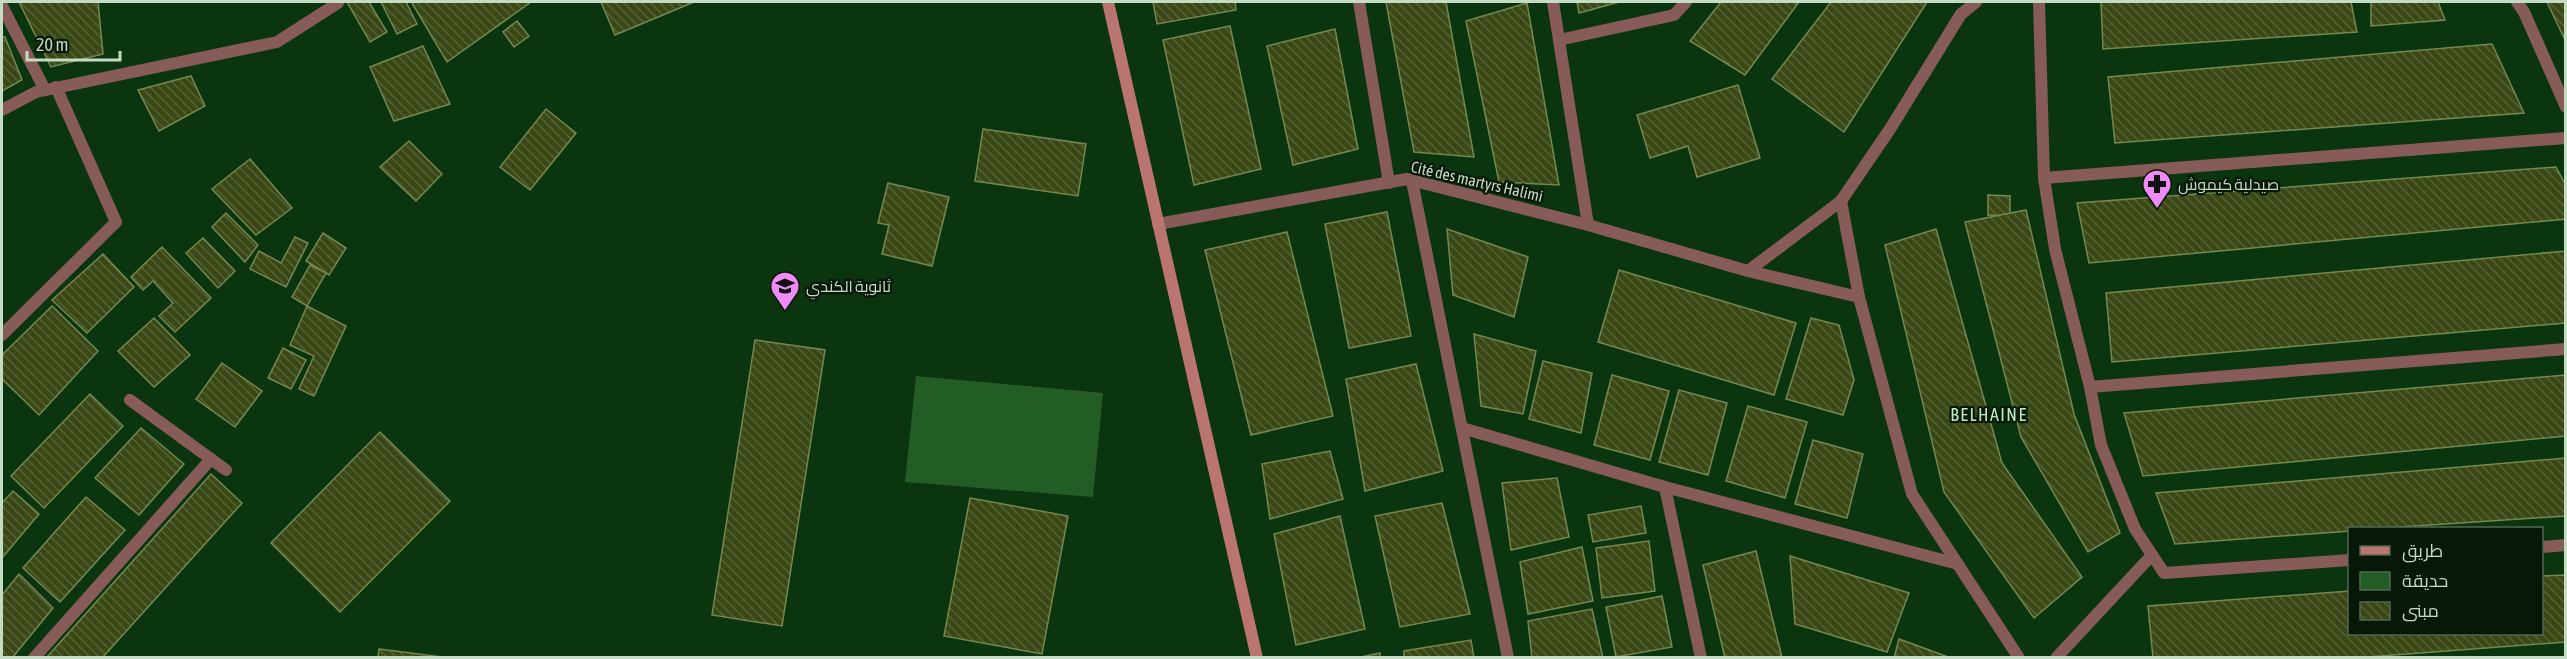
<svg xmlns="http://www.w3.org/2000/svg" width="2567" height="659" font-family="'Asap Condensed',Cairo,sans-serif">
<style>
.park{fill:#235d26}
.building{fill:url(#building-back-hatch);stroke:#768852;stroke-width:1.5}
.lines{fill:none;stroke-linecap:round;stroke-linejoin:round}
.minor{stroke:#875c58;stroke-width:12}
.secondary{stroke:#ba7570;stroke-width:12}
.labels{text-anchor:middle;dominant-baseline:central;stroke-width:4.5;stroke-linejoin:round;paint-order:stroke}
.street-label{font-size:16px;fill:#c4dbc4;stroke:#071808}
.poi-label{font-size:16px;fill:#c4dbc4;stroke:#071808;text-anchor:start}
.neighbourhood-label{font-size:18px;letter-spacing:1.5px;fill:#bdebbc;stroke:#071808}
</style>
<defs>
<pattern id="building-back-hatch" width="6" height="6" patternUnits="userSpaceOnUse" patternTransform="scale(1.5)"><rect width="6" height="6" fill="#394815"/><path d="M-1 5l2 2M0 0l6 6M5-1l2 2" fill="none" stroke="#546235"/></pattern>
</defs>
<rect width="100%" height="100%" fill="#0b350e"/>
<polygon class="park" points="916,376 1103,393 1093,497 905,482"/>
<g class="building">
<polygon points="19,2 98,2 103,54 51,67"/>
<polygon points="347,2 369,2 387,32 370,42"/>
<polygon points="381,2 406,2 417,24 397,34"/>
<polygon points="414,2 531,2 447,62 412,3"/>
<polygon points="601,2 694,2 615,35"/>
<polygon points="1153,2 1235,2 1236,10 1157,24"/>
<polygon points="1386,2 1446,2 1474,157 1414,152"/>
<polygon points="1577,2 1619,2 1579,13"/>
<polygon points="1721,2 1799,2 1745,75 1690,41"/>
<polygon points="1831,2 1927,2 1844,132 1772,79"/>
<polygon points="2101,2 2351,2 2357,32 2103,49"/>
<polygon points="2371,2 2438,2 2445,20 2371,26"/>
<polygon points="2547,2 2566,2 2566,42"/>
<polygon points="1527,3 1559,185 1499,182 1466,21"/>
<polygon points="517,21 529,36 514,47 503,32"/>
<polygon points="1230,26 1261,169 1194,185 1163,40"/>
<polygon points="1335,29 1358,149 1293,165 1267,46"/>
<polygon points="2,37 5,37 22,80 2,91"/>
<polygon points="2492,44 2524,113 2115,143 2108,77"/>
<polygon points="423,46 450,104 394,121 370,67"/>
<polygon points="191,76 205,106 159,131 138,90"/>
<polygon points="1738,85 1760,158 1697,177 1688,146 1650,158 1637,115"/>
<polygon points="546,109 576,133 530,190 500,167"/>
<polygon points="983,129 1086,144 1078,196 975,181"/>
<polygon points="409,141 442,174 416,201 380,167"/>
<polygon points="250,159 292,208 256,235 212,189"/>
<polygon points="2556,167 2566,186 2566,219 2089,263 2077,203"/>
<polygon points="888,183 949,197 932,266 882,254 889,225 878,223"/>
<polygon points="1988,195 2010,196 2010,216 1988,215"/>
<polygon points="2026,210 2074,414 2120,533 2088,552 2021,437 1965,222"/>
<polygon points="1387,212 1411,336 1349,348 1325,224"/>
<polygon points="226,213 258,245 245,262 212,227"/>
<polygon points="1447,229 1528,257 1514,317 1453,295"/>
<polygon points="1936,229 2002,463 2082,577 2034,618 1944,492 1885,245"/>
<polygon points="1287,232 1333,416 1251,435 1205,250"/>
<polygon points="323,233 346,248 329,275 306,261"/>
<polygon points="295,237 308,243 286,287 250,269 259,251 281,263"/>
<polygon points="203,238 235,271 218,288 186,253"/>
<polygon points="162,247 211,298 175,332 159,316 173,303 153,281 143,290 131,277"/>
<polygon points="2566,251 2566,323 2112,362 2106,293"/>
<polygon points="103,254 134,287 87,333 52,300"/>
<polygon points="310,265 326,273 307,306 292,297"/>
<polygon points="1619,270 1796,323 1774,395 1598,342"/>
<polygon points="52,306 98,351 39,415 2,379 2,355"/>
<polygon points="307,306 346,326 314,396 299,389 314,356 290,345"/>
<polygon points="154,318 190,355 154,387 118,351"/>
<polygon points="1811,318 1839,325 1854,380 1843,415 1786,399"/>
<polygon points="1474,334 1536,351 1523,414 1481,406"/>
<polygon points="755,340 825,350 782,626 712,615"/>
<polygon points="283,348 306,360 291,389 268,378"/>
<polygon points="1543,361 1592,373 1581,433 1529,419"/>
<polygon points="222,363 262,391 235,427 196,399"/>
<polygon points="1416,364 1443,471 1365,491 1346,379"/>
<polygon points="1612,375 1669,391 1650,460 1594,445"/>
<polygon points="2566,375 2566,436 2143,476 2124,413"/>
<polygon points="1679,390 1727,403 1708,475 1659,462"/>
<polygon points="90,394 123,426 44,508 11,476"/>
<polygon points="1748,406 1807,422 1785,498 1726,481"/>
<polygon points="141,428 184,464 139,515 95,478"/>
<polygon points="380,432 450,501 340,612 271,543"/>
<polygon points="1813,440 1863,454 1847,518 1795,504"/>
<polygon points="1330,451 1343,499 1270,519 1262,464"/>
<polygon points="2566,458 2566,516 2385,528 2350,528 2350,531 2175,544 2156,493"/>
<polygon points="211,474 242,503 102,658 46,658"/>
<polygon points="1557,478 1569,537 1511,550 1502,483"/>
<polygon points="13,491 39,514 2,558 2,503"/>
<polygon points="86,497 125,530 60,602 23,568"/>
<polygon points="970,498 1068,516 1042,654 944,636"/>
<polygon points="1442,503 1470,614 1400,627 1375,516"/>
<polygon points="1641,506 1646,533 1593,542 1588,515"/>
<polygon points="1340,516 1365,629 1296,645 1274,534"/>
<polygon points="1649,541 1655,591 1602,598 1596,548"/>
<polygon points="1582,547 1593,601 1528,614 1520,562"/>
<polygon points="1756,551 1782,658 1725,658 1703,565"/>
<polygon points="1790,556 1909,593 1887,652 1795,624"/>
<polygon points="19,574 53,608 12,658 2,658 2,595"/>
<polygon points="2566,575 2566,642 2354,658 2153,658 2148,606 2350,591 2350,634 2542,634 2542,576"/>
<polygon points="1662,596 1672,647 1616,657 1606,607"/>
<polygon points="1592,609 1603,658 1532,658 1528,621"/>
<polygon points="1899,639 1951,658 1894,658"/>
<polygon points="1471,640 1474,658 1404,658 1404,651"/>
<polygon points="379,649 450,658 378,658"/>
<polygon points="1380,653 1380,658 1356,658"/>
</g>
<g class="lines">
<g class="minor">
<polyline points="1359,2 1389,183"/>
<polyline points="1553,2 1588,225"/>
<polyline points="2039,2 2044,178 2055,249 2090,387 2101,445 2135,529 2164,573 2350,560"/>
<polyline points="2517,2 2524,12 2566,107"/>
<polyline points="2,6 45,90"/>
<polyline points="1559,40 1674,15 1686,2"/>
<polyline points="2,110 36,92 277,42 338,3"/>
<polyline points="2044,178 2566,138"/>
<polyline points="1412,181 1508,658"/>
<polyline points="1841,201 1859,297 1912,494 2019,658"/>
<polyline points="1158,224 1407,179 1588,225 1748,271 1859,297"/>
<polyline points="1748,271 1841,201 1890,129 1961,14 1976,2"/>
<polyline points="2,335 116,222 56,87"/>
<polyline points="2090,387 2566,349"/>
<polyline points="130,400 226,470"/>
<polyline points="1462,428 1665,487 1958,564"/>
<polyline points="1665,487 1701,658"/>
<polyline points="2542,547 2566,545"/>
<polyline points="34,658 211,459"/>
<polyline points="2056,658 2152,555"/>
</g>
<polyline class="secondary" points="1108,2 1257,658"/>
</g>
<defs>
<g id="pharmacy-pin" transform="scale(1.5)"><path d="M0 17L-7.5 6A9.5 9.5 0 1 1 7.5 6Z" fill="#ef8bf7" stroke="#071808"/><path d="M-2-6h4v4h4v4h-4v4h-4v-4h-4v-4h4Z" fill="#111"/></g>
<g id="school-pin" transform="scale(1.5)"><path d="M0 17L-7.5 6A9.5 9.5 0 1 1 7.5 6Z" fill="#ef8bf7" stroke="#071808"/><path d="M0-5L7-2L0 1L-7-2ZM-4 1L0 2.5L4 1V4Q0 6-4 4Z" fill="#111"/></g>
</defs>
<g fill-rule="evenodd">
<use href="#pharmacy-pin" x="2157" y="184"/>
<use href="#school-pin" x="785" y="286"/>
</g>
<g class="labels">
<g class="street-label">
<text transform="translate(1477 181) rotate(13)">Cité des martyrs Halimi</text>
</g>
<g class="poi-label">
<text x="2178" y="184">صيدلية كيموش</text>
<text x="806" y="286">ثانوية الكندي</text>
</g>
<g class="neighbourhood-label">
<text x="1989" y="414">BELHAINE</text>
</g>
</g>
<rect width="2567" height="659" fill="none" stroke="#c4dbc4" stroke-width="6"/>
<rect x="2348" y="527" width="195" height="108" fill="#071808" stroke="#536653" stroke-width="1.5"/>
<rect x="2360" y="546" width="30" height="9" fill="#ba7570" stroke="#536653" stroke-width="1.5"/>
<text x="2402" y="557" font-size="18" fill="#c4dbc4">طريق</text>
<rect x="2360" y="572" width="30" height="18" fill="#235d26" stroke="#536653" stroke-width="1.5"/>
<text x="2402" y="587" font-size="18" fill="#c4dbc4">حديقة</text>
<rect x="2360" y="602" width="30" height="18" fill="url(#building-back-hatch)" stroke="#536653" stroke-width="1.5"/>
<text x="2402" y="617" font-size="18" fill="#c4dbc4">مبنى</text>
<path d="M27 51v9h93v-9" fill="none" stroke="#c4dbc4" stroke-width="3"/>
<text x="36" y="51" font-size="18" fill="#c4dbc4" stroke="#071808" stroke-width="4.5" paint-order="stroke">20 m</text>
</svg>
